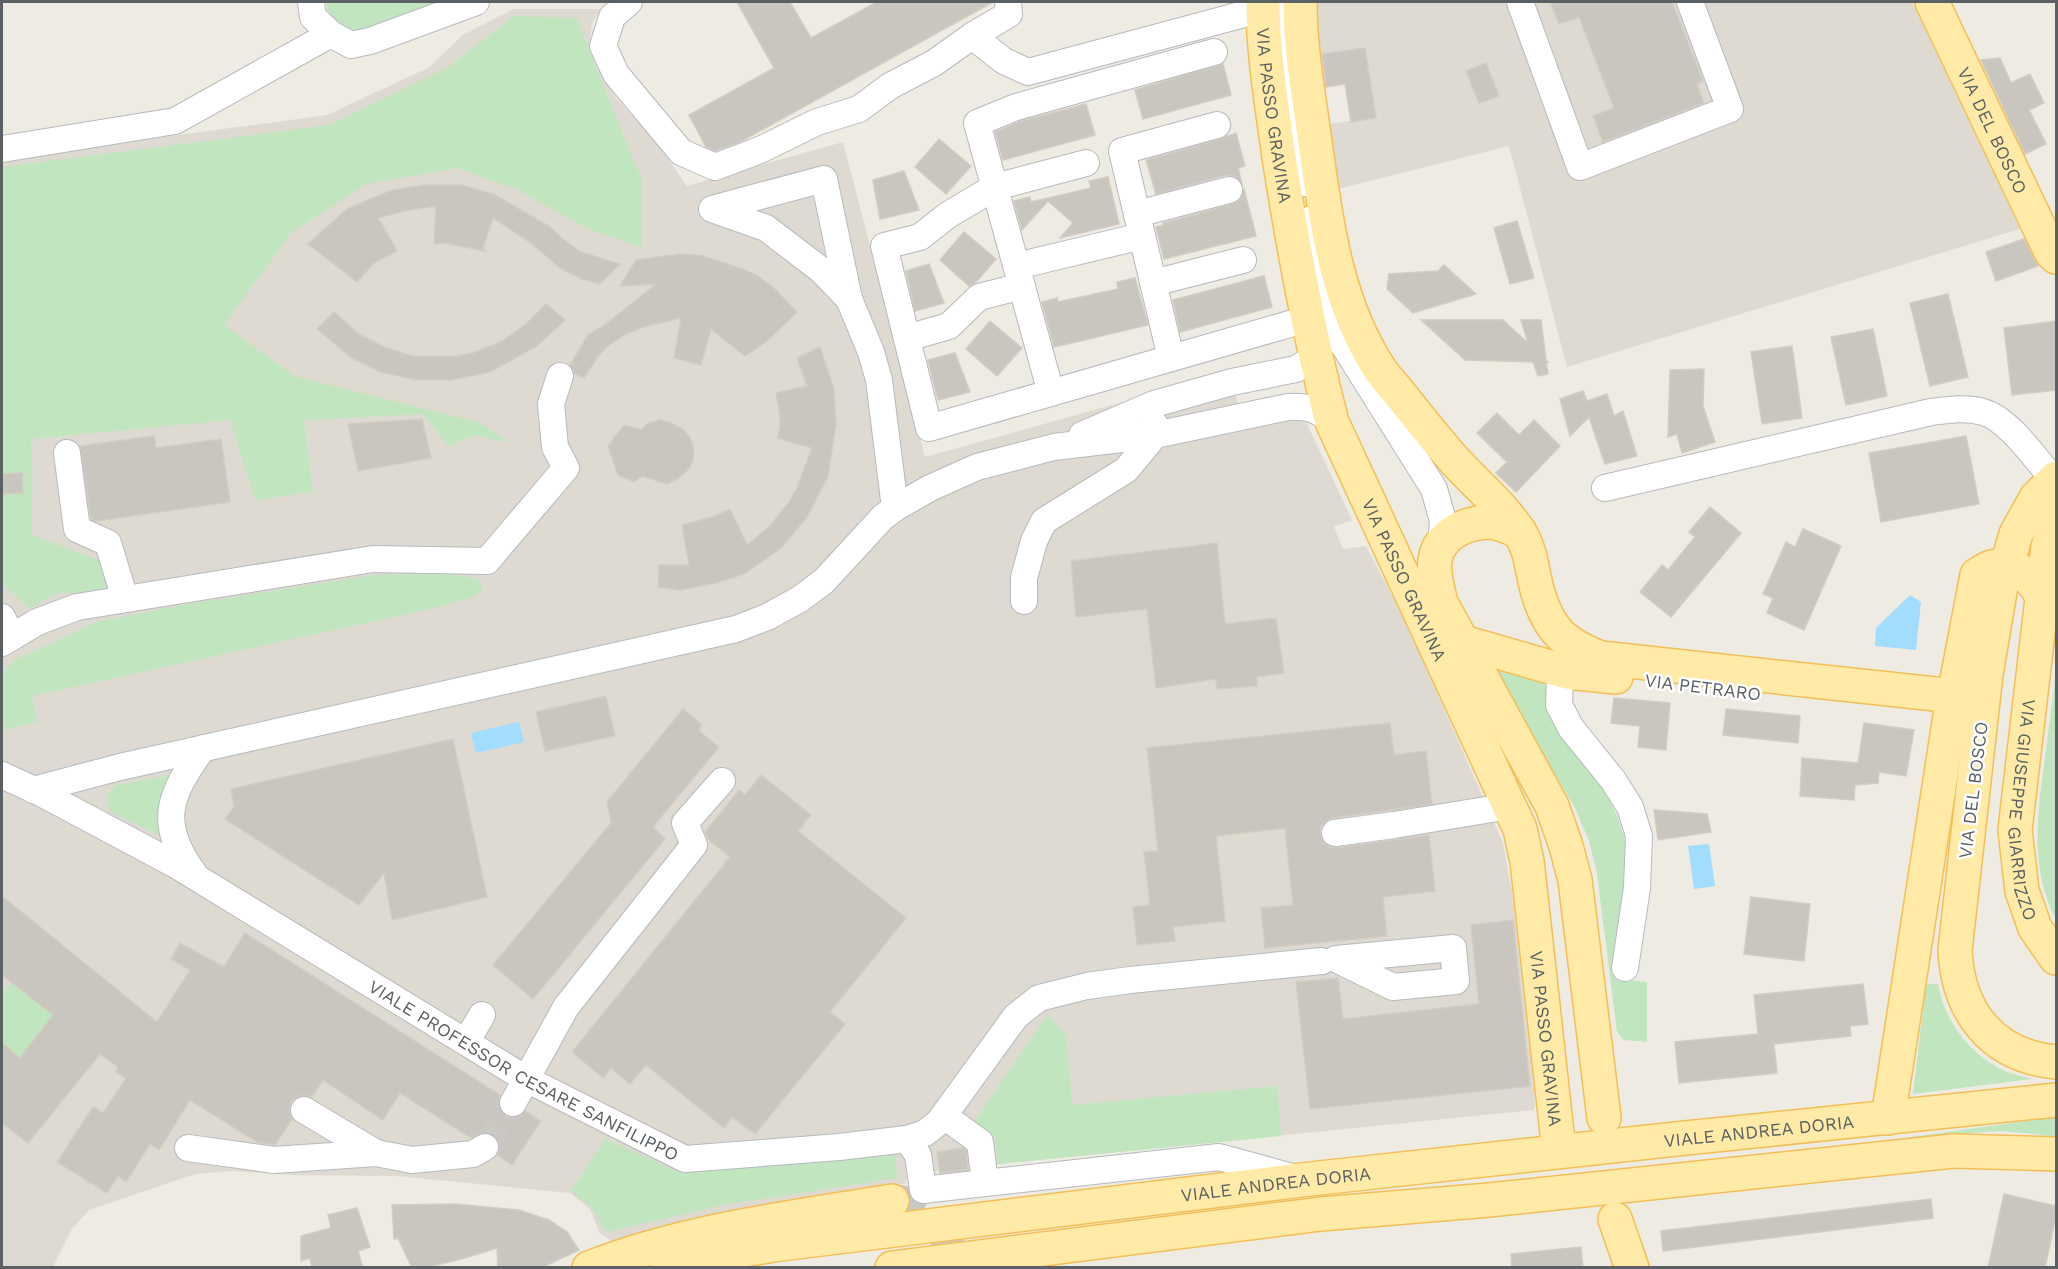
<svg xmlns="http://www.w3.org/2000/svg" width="2058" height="1269" font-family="'Work Sans',sans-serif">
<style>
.education{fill:#dedad1}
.green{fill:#c1e6bf}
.water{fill:#a2dcff}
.building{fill:#c9c6c0;stroke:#d3ccc1;stroke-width:1.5}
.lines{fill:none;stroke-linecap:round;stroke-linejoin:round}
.minor-tunnel{stroke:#c9c8c3;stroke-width:26;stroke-dasharray:26 13;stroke-linecap:butt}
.major-tunnel{stroke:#c9c8c3;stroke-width:33;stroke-dasharray:33 16;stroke-linecap:butt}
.minor-casing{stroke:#b6b9be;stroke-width:28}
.major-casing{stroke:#f4be56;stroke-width:36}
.minor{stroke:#fff;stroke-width:26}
.major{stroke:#ffeba7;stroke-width:33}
.labels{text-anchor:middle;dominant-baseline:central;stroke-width:5;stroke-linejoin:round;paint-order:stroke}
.street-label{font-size:18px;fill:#5b6064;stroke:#fff}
</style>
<rect width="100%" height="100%" fill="#eeebe3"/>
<g class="education">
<polygon points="1316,2 1912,2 2020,229 1567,367 1509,146 1338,189 1329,124 1376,117 1365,49 1319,55"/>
<polygon points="513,9 601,9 592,23 588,53 616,98 658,145 687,186 843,142 925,457 1231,372 1243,427 1296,420 1306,422 1352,520 1334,527 1343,549 1366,546 1405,620 1503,843 1513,898 1534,1088 1535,1107 1533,1110 998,1164 974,1167 975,1173 940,1177 939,1171 908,1174 906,1183 903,1184 813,1197 719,1214 666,1227 616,1244 600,1233 590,1209 570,1193 397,1176 291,1175 231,1171 195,1174 89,1210 72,1229 53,1267 2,1267 2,159 327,115 428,68 463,35"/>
</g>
<g class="green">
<polygon points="326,2 444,2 363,32 348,30 337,24 327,9"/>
<polygon points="514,16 577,18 613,110 642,180 642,248 586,228 516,189 457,168 366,184 291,233 224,325 294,376 478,422 511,443 475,435 448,446 423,414 304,420 313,492 255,500 230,420 31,439 32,535 105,562 109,590 54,594 30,609 2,583 2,167 329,125 449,67"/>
<polygon points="439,573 474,578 482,583 482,590 473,597 439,607 32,696 37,722 2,730 2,674 15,660 96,622 182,605 375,575"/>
<polygon points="1496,665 1547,678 1560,728 1606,794 1617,816 1625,840 1627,870 1616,964 1616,979 1647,982 1647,1042 1624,1040 1617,1032 1597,874 1589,841 1575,808 1493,669"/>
<path d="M2056 673V919C2030 870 2037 818 2044 765 2048 735 2052 704 2056 673Z"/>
<polygon points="172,775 163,833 157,834 111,812 107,804 107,794 116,785"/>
<polygon points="11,983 53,1015 20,1057 2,1043 2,994"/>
<path d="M1926 984H1938C1943 1017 1967 1051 1997 1067 2007 1073 2021 1076 2032 1079L1913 1094Z"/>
<polygon points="1048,1014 1066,1036 1072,1105 1277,1086 1281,1136 998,1164 995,1137 974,1122"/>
<polygon points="2056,1117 2056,1136 1999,1131 1896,1139"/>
<polygon points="605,1139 681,1173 895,1152 897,1178 723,1205 612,1231 603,1229 593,1209 571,1191"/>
</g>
<g class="water">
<polygon points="1910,595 1921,602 1916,650 1875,646 1876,628"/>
<polygon points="519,722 524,742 476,753 471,733"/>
<polygon points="1709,844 1715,886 1694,889 1688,846"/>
</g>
<g class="building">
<polygon points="737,2 790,2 811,38 877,2 993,2 740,142 715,151 706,147 689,115 774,68"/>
<polygon points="1550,2 1672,2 1703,81 1697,84 1704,103 1603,142 1593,116 1614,108 1579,17 1559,24"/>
<polygon points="1365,48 1376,118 1351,122 1345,84 1326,87 1322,54"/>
<polygon points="2000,58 2011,83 2030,74 2044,103 2029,110 2046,144 2025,154 1981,60"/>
<polygon points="1486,63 1499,96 1479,103 1466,71"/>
<polygon points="1223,64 1231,95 1143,119 1135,90"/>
<polygon points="1086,104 1095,135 1003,160 995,132 1021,121"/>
<polygon points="1236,133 1245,166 1238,168 1242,184 1234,176 1226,175 1156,194 1146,160 1221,139"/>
<polygon points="939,139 971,166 946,194 915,167"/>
<polygon points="904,171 919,210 880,219 873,180"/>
<polygon points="1108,177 1119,224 1060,238 1073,223 1048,201 1022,230 1014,201 1030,197 1031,202 1091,188 1089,181"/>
<polygon points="423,185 461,185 493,194 549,226 564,240 581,252 620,264 600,284 582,279 560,268 531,243 493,218 483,248 486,251 444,243 434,244 436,206 404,211 378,218 397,251 374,263 357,282 308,244 346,210 356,205 392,190"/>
<polygon points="1244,189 1256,236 1164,259 1156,227 1164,225 1163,223 1233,204 1240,200"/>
<polygon points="1517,221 1534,278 1510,284 1494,228"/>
<polygon points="964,232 996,259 976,282 969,286 940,260"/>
<polygon points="2024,239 2038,266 1996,281 1986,252"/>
<polygon points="681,254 703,256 743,269 756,275 772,286 797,312 767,341 745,356 711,329 701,365 674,358 681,318 643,327 624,335 607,347 599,355 584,378 575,374 570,365 588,335 606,324 656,284 620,286 636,260"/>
<polygon points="929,264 944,303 915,311 906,271"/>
<polygon points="1444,265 1476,294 1413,313 1387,289 1389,274 1438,271"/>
<polygon points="1264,276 1272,307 1180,332 1173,300"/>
<polygon points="1135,278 1148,325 1054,347 1042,302 1057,298 1058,302 1118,289 1117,282"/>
<polygon points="1948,294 1968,377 1930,386 1910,303"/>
<polygon points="546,304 565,320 537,346 490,372 451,380 418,380 381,372 352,358 317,329 334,312 357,333 384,347 412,356 457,356 473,353 501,342 526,324"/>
<polygon points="1421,320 1503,320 1528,343 1521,320 1541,320 1546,360 1548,362 1546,362 1548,374 1538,376 1533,362 1465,360"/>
<polygon points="990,321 1022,348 997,376 966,349"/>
<polygon points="2056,321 2056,390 2012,395 2004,328"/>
<polygon points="1873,329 1887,396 1846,405 1831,337"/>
<polygon points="1792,346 1802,418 1762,424 1751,352"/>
<polygon points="820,347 834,389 836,424 828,476 807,517 781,548 744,574 715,583 680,590 658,587 659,565 689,565 682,525 716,516 730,509 747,545 770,526 789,502 796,490 812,448 777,438 780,428 780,416 776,393 807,386 797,358"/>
<polygon points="955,353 970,392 938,400 928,360"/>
<polygon points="1704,369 1703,406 1715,442 1682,453 1677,434 1668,437 1670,370"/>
<polygon points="1583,391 1587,401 1607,394 1614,416 1623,411 1637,456 1605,464 1589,417 1570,436 1560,399"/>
<polygon points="1497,413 1519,435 1534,420 1560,446 1516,492 1496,473 1507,462 1477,433"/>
<polygon points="422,419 431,458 358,471 348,424"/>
<polygon points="659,420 671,423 683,429 690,438 694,448 693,460 687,471 677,479 667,484 642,476 634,482 618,475 608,446 624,425 641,430 647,424"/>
<polygon points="154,436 156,448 221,439 230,502 96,521 91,519 80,446"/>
<polygon points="1966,436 1979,504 1881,522 1869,453"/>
<polygon points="22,473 23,493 2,494 2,474"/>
<polygon points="1710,507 1741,533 1671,617 1640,592 1662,565 1668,570 1695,537 1689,532"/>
<polygon points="1803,529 1841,546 1804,630 1767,613 1773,598 1763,594 1786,542 1795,547"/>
<polygon points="1217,543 1225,624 1276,618 1284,673 1257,677 1257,686 1217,689 1216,679 1156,688 1147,609 1076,617 1071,561"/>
<polygon points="606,696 615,736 545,751 536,712"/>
<polygon points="1614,698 1670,703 1666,750 1638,747 1640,726 1611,723"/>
<polygon points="683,709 701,724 699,731 719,747 653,827 665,839 533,999 493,965 611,823 607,802"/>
<polygon points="1726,709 1800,716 1798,743 1723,735"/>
<polygon points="1390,723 1394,755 1426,751 1432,804 1333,818 1325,822 1321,827 1320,834 1324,843 1330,847 1336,848 1429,835 1435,891 1383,897 1387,936 1265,948 1261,908 1293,905 1285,828 1216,836 1225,921 1173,927 1175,941 1137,945 1133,907 1150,905 1144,852 1158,851 1147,748"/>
<polygon points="1864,723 1914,730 1906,776 1879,772 1878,783 1855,785 1854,800 1800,796 1802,758 1858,763"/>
<polygon points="453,739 487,897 392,920 384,873 359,905 225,819 234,807 231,789"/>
<polygon points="761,775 811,815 798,831 906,918 830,1012 845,1024 755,1134 732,1117 724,1128 646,1065 630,1084 611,1068 603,1078 572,1052 730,857 708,839 705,832 739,790 745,795"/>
<polygon points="1654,810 1707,814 1711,832 1658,840"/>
<polygon points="2,896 157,1022 190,970 171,959 180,943 224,967 245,933 500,1095 498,1104 500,1110 505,1116 514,1118 520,1116 525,1111 541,1121 512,1165 497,1155 500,1146 498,1139 493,1134 484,1132 471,1138 400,1093 383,1120 323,1080 312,1097 304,1095 297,1097 291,1102 289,1110 292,1119 275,1145 257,1142 190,1100 159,1150 150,1144 126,1182 118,1176 107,1193 57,1162 93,1107 103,1113 126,1078 116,1072 118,1067 100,1054 28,1143 2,1123 2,1043 20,1058 53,1015 2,975"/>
<polygon points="1751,897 1810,904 1804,961 1744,954"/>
<polygon points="1513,920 1530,1086 1310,1109 1296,982 1338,978 1343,1019 1479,1004 1471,925"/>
<polygon points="1863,984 1868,1024 1850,1026 1851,1036 1774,1044 1777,1073 1679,1083 1675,1042 1758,1034 1754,995"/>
<polygon points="963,1148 966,1150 968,1170 940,1173 937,1152"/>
<polygon points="2004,1194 2056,1206 2056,1216 2045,1268 1988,1268"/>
<polygon points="1931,1199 1933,1218 1663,1251 1661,1231"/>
<polygon points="455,1204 519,1210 549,1220 567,1232 579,1250 541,1268 498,1268 497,1248 465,1258 424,1268 412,1268 398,1238 394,1239 392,1205"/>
<polygon points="357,1208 370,1247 358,1251 363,1268 312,1268 310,1258 301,1261 301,1236 331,1228 328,1215"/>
<polygon points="1581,1247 1583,1268 1512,1268 1511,1254"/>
</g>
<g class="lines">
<polyline class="minor-tunnel" points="485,1147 513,1103"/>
<path class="major-tunnel" d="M892 1201C929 1201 957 1229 946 1268"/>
<g class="minor-casing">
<g id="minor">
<polyline points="311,2 313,17 331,34 351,45 370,41 476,2"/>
<polyline points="629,2 612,17 603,46 616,74 681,152 715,167 760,150 817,122 859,109 890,86 934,63 972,36 1009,14 1008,2"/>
<polyline points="1283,2 1285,50 1305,183"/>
<polyline points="1520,2 1580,167 1730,109 1690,2"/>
<polyline points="972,36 1004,61 1028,72 1263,9 1261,2"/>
<polyline points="2,149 175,121 331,34"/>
<polyline points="1086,163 995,187 948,215 920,237 884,246 929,428 1307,319"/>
<polyline points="1137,214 1229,190"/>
<polyline points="1311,219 1324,299 1343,344 1434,489 1443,521 1441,542"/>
<polyline points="1017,266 1142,236"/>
<polyline points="1153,283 1243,260"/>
<polyline points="849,299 824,179 712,209 766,228 821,270 849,299 871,352 879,380 895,508"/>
<polyline points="907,338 949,326 979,297 1022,286"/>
<polyline points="1171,358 1122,151 1217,125"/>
<polyline points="1051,393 977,123 1016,107 1214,52"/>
<polyline points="1082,435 1154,404 1232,382 1296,369 1315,357"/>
<polyline points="67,453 77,529 108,543 125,599"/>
<path d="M1605 488 1931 412C1948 410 1966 407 1983 412 2009 419 2036 460 2054 480"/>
<polyline points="1024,601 1024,578 1034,541 1044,521 1126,470 1155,435 1155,425"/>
<polyline points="2,617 12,637"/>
<polyline points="2,643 37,622 77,607 373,559 487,561 566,468 555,447 551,404 560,376"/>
<polyline points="1567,672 1560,679 1559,705 1571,728 1613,780 1630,807 1639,836 1637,888 1625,968"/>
<path id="s1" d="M2 775 41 793 176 865 526 1079 685 1159 839 1147 907 1139 925 1133 939 1122 1016 1016 1039 998 1087 986 1130 980 1322 961"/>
<path d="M33 790 120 767 736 629 767 617 800 599 824 581 883 517 895 508 930 488 977 467 1054 447 1155 435 1288 407C1307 406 1318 409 1332 422"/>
<polyline points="1335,833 1394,825 1510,806"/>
<path d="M195 875C157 824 168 796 203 748"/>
<polygon points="1453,948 1456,981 1393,987 1336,959"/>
<polyline points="466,1042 482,1015"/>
<polyline points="513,1103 566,1007 694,845 685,823 722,781"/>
<polyline points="304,1110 376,1153"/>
<polyline points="944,1116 980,1142 985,1183 1219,1157 1292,1177"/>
<polyline points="907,1139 918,1155 923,1190 985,1183"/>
<polyline points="188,1148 274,1160 376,1153 412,1160 473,1154 485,1147"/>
</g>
</g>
<g class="major-casing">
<g id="major">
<path id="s2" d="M1263 2C1263 54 1272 105 1279 157 1293 246 1309 335 1332 422L1520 829 1527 861 1559 1151"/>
<path d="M1300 2C1300 44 1307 86 1313 128 1325 211 1333 299 1381 371 1389 382 1399 392 1407 403 1423 423 1439 443 1456 462 1477 485 1503 506 1520 533 1532 552 1532 573 1538 593 1549 631 1566 645 1601 658L1954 696C1967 709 1973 723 1978 740"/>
<path id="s3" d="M1932 2 2051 252 2056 257"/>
<path d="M2056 478 2036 498 2016 534 2001 586 1986 674 1955 950C1958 1012 1992 1056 2056 1062"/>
<path id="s4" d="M2056 516 2048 547 2015 830 2022 891 2035 928 2056 958"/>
<path d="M1520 532C1510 528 1499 522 1488 522 1464 523 1439 535 1435 560 1433 575 1438 589 1441 603L1552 806 1566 846 1575 880 1604 1118"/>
<polyline points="1460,641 1567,672 1616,677"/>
<path d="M1888 1118 1950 716 1977 575C2006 553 2029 572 2043 598"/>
<polyline points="1615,1219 1632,1268"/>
<path d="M589 1268C687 1230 789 1218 892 1201"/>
<path id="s5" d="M667 1268 722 1254 773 1245 1301 1180 1676 1139 2056 1100"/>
<polyline points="892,1268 1321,1214 1489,1200 1953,1151 2056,1154"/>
</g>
</g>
<use href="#minor" class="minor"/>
<use href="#major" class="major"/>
</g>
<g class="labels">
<g class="street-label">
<text stroke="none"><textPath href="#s2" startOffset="114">VIA PASSO GRAVINA</textPath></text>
<text stroke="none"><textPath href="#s3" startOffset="142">VIA DEL BOSCO</textPath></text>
<text stroke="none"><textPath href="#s2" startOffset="600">VIA PASSO GRAVINA</textPath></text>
<text transform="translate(1703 687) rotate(7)">VIA PETRARO</text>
<text transform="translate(1973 790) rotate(-83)">VIA DEL BOSCO</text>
<text stroke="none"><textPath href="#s4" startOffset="297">VIA GIUSEPPE GIARRIZZO</textPath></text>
<text stroke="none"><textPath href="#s2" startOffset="1086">VIA PASSO GRAVINA</textPath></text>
<text stroke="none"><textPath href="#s1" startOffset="600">VIALE PROFESSOR CESARE SANFILIPPO</textPath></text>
<text stroke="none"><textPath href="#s5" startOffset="1101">VIALE ANDREA DORIA</textPath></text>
<text stroke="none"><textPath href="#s5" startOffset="615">VIALE ANDREA DORIA</textPath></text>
</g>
</g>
<rect width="2058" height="1269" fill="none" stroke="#5b6064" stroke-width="6"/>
</svg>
